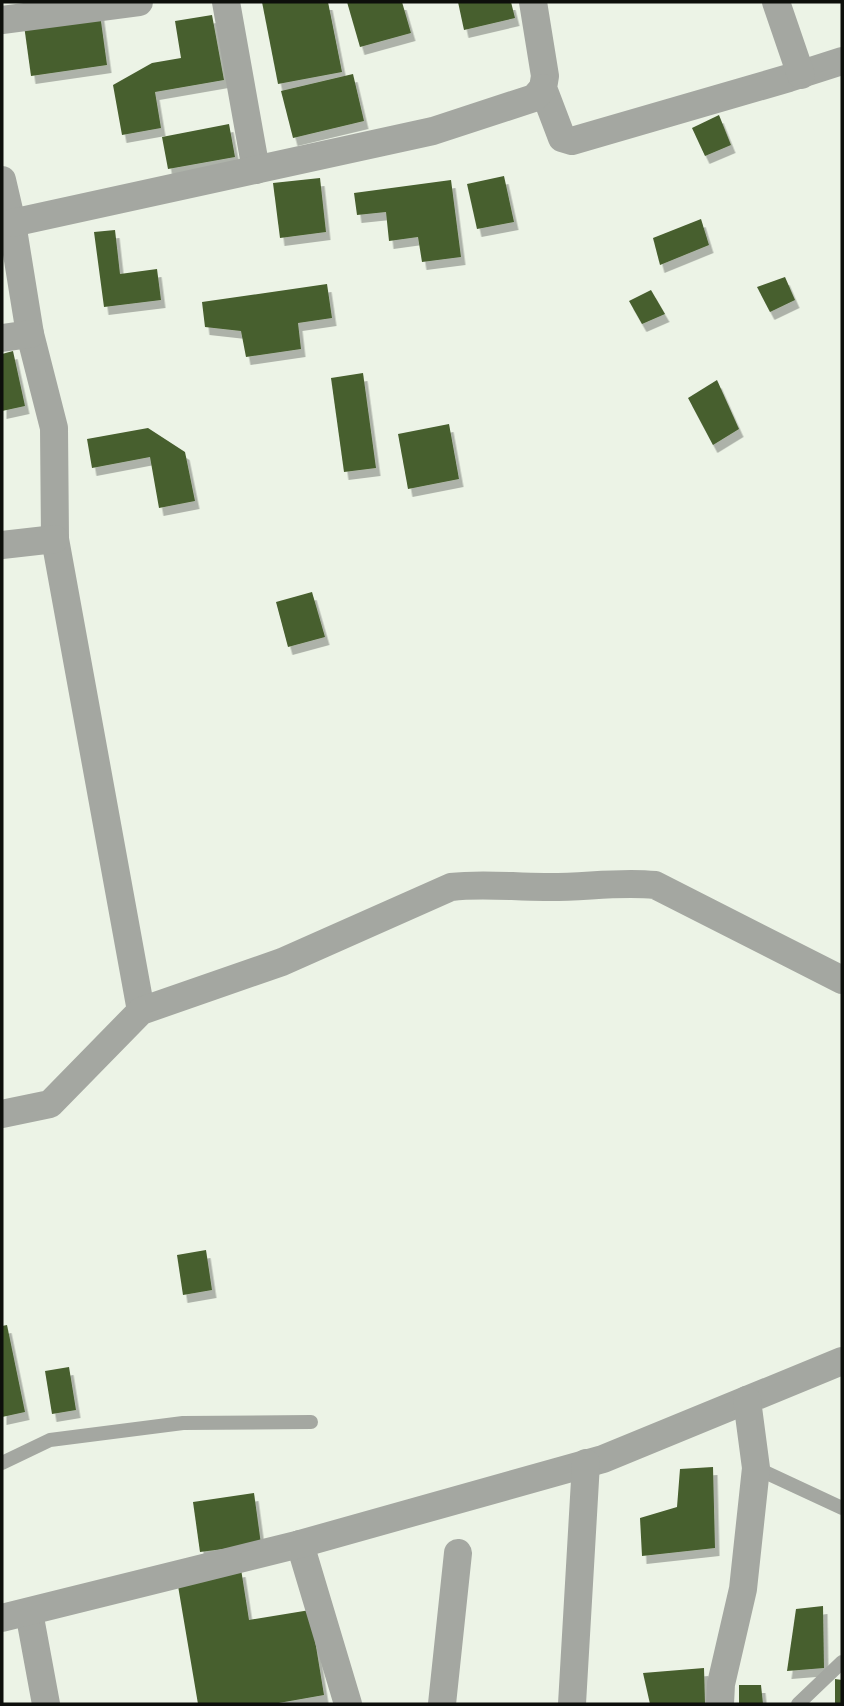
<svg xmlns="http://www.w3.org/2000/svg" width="844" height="1706" font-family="Inter,sans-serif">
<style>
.building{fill:#475e2e;filter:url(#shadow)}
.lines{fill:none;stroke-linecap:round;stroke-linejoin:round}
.lane{stroke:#a4a7a1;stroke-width:14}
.street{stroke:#a4a7a1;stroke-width:28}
</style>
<defs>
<filter id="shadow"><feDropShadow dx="4.5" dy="8" stdDeviation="0" flood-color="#0004"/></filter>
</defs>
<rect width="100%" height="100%" fill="#ecf3e6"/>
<g class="building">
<polygon points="262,2 328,2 342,72 278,84"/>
<polygon points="347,2 402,2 411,33 360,47"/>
<polygon points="458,2 511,2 515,18 464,30"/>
<polygon points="99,7 107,65 31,76 23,18"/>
<polygon points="212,15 224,80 155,92 161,128 122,135 113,85 152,63 181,58 175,21"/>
<polygon points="353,74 364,121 293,138 281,91"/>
<polygon points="719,115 731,145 705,156 692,128"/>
<polygon points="229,124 235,157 168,169 162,137"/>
<polygon points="504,176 514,222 477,229 467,184"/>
<polygon points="320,178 326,232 280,238 273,183"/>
<polygon points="451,180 461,257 422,262 418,237 389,241 386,212 357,215 354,193"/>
<polygon points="701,219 709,245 660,265 653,238"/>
<polygon points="115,230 120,274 157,269 161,300 104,307 94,232"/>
<polygon points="785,277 795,300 770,312 757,287"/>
<polygon points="327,284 332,318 298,323 301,349 246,357 241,331 205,327 202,302"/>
<polygon points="651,290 665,314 642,324 629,301"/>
<polygon points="13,351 25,406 2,411 2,354"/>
<polygon points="363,373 376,468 344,472 331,378"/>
<polygon points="717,380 739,429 713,445 688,398"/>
<polygon points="449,424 459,479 408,489 398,434"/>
<polygon points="148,428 185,452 195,501 159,508 150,457 92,468 87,439"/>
<polygon points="312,592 325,637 288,647 276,602"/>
<polygon points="206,1250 212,1290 183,1295 177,1255"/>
<polygon points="7,1325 25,1412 2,1417 2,1326"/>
<polygon points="69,1367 76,1410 52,1414 45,1371"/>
<polygon points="713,1467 715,1548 642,1556 640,1518 677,1507 680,1469"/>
<polygon points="254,1493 261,1544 200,1552 193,1502"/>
<polygon points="241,1569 249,1620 310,1610 324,1695 273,1704 198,1704 177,1580"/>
<polygon points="823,1606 824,1668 787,1671 796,1609"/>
<polygon points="704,1668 705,1704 650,1704 643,1673"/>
<polygon points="835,1679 842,1680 842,1704 835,1704"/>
<polygon points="739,1685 761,1685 763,1704 739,1704"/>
</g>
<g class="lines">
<g class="lane">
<polyline points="2,1463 50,1440 183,1423 311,1422"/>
<polyline points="756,1468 842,1508"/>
<polyline points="798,1704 842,1662"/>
</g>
<g class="street">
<polyline points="226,2 256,170"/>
<polyline points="533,2 545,76 543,88 562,138 572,141 789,78 842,61"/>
<polyline points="776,2 801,75"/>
<polyline points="2,20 139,2"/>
<polyline points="2,180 12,223 30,334 54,428 55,539 141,1011"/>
<polyline points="12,223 433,131 534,98 543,88"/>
<polyline points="2,338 30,334"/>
<polyline points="2,545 55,539"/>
<path d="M2 1114 50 1104 141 1011 282 962 451 887C482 883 512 887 544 887 581 888 618 881 655 885L842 980"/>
<polyline points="300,1544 348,1704"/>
<polyline points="29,1612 46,1704"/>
<polyline points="2,1618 300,1544 603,1459 842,1361"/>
<polyline points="442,1704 458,1553"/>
<polyline points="572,1704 586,1463"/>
<polyline points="720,1704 721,1684 743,1589 756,1468 747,1400"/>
</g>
</g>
<rect width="844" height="1706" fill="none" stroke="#0d0f0b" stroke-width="7"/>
</svg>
